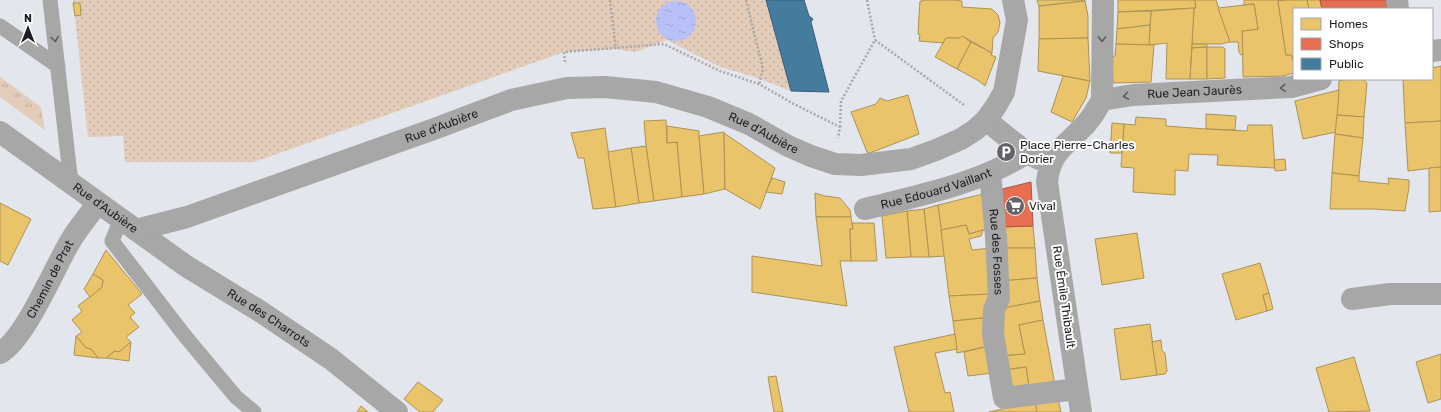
<svg xmlns="http://www.w3.org/2000/svg" width="1441" height="412" font-family="Rubik,sans-serif">
<style>
.grass{fill:url(#grass-tufts)}
.park{fill:url(#park-dots)}
.water{fill:url(#water-ripples)}
.homes{fill:#e9c46a;stroke:#ac9254}
.shops{fill:#e76f51;stroke:#aa5643}
.public{fill:#457b9d;stroke:#395f78}
.lines{fill:none;stroke-linecap:round;stroke-linejoin:round}
.path{stroke:#a8a8a9;stroke-width:2.5;stroke-dasharray:2 2;stroke-linecap:butt}
.lane{stroke:#a8a7a7;stroke-width:15}
.street{stroke:#a8a7a7;stroke-width:22}
.oneway{stroke:#5b5b5e}
.labels{text-anchor:middle;dominant-baseline:central;stroke-width:4;stroke-linejoin:round;paint-order:stroke}
.street-label{font-size:12px;fill:#1c1d22;stroke:#fff}
.poi-label{font-size:12px;fill:#1c1d22;stroke:#fff;text-anchor:start}
</style>
<defs>
<pattern id="grass-tufts" width="24" height="20" patternUnits="userSpaceOnUse"><rect width="24" height="20" fill="#e3ccb9"/><path d="M3 7l-1-3M5 7V3M7 7l1-3M15 17l-1-3M17 17v-4M19 17l1-3" fill="none" stroke="#c2af9f"/></pattern>
<pattern id="park-dots" width="8" height="8" patternUnits="userSpaceOnUse"><rect width="8" height="8" fill="#e3ccb9"/><path d="M2 2h.1M6 6h.1" fill="none" stroke="#c2af9f" stroke-width="1.8" stroke-linecap="round"/></pattern>
<pattern id="water-ripples" width="26" height="14" patternUnits="userSpaceOnUse"><rect width="26" height="14" fill="#b8c0f8"/><path d="M2 4q2-2 4 0t4 0M15 11q2-2 4 0t4 0" fill="none" stroke="#9ea5d4"/></pattern>
</defs>
<rect width="100%" height="100%" fill="#e4e6ed"/>
<polygon class="grass" points="0,77 41,107 45,130 0,97"/>
<polygon class="park" points="73,0 766,0 791,91 755,77 720,67 667,40 635,52 616,49 564,52 254,162 125,162 123,136 88,137"/>
<circle class="water" cx="676" cy="21" r="20"/>
<g class="homes">
<polygon points="923,0 954,0 962,1 962,7 992,9 998,15 1000,23 998,32 993,38 992,53 962,36 960,38 946,38 943,43 919,41 920,34 918,34 919,16 920,1 923,1"/>
<polygon points="1037,0 1085,0 1085,1 1039,6"/>
<polygon points="1118,0 1195,0 1196,8 1118,12"/>
<polygon points="1195,0 1216,0 1230,42 1221,44 1192,44 1194,8 1196,8"/>
<polygon points="1244,0 1282,0 1278,1 1286,55 1291,55 1294,62 1294,73 1282,76 1243,77 1242,31 1258,29 1254,4 1244,5"/>
<polygon points="1287,0 1307,0 1309,9 1294,9 1294,62 1291,55 1286,55 1278,1"/>
<polygon points="1307,0 1320,0 1322,9 1309,9"/>
<polygon points="1085,1 1088,16 1088,38 1039,39 1039,6"/>
<polygon points="73,3 80,3 81,15 75,16"/>
<polygon points="1254,4 1258,29 1242,31 1243,55 1241,55 1239,52 1238,42 1230,42 1218,8"/>
<polygon points="1194,8 1190,79 1166,79 1167,43 1149,45 1151,11"/>
<polygon points="1151,11 1150,25 1117,29 1118,12"/>
<polygon points="1150,25 1149,45 1116,44 1117,29"/>
<polygon points="962,36 971,42 957,69 935,57 946,38 960,38"/>
<polygon points="1088,38 1090,81 1038,71 1039,39"/>
<polygon points="971,42 992,53 991,55 996,57 985,86 979,81 957,69"/>
<polygon points="1116,44 1154,45 1151,82 1113,83 1112,57 1115,56"/>
<polygon points="1192,44 1207,44 1207,47 1192,48"/>
<polygon points="1207,47 1207,79 1190,79 1192,48"/>
<polygon points="1207,47 1223,47 1225,49 1225,78 1207,79"/>
<polygon points="1441,66 1441,121 1405,123 1403,79 1432,79 1432,68"/>
<polygon points="1063,76 1090,81 1086,98 1072,122 1051,112"/>
<polygon points="1348,79 1363,79 1367,83 1364,117 1337,115 1339,81"/>
<polygon points="1339,90 1336,132 1303,139 1295,101"/>
<polygon points="908,95 919,134 870,153 867,152 851,112 876,104 880,98 887,101"/>
<polygon points="1206,114 1236,116 1235,130 1206,129"/>
<polygon points="1337,115 1364,117 1363,138 1335,134"/>
<polygon points="1136,117 1166,119 1166,126 1206,129 1247,131 1248,125 1272,125 1275,168 1217,165 1218,155 1189,154 1188,171 1175,170 1175,195 1133,192 1134,168 1121,167 1124,124 1135,125"/>
<polygon points="666,120 667,143 677,142 682,197 654,201 646,146 644,121"/>
<polygon points="1441,121 1441,167 1408,171 1405,123"/>
<polygon points="1112,123 1124,124 1122,153 1110,153"/>
<polygon points="667,126 699,131 699,136 704,194 682,197 677,142 667,143"/>
<polygon points="605,128 616,207 593,209 584,158 578,158 571,133"/>
<polygon points="724,132 725,189 704,194 699,136"/>
<polygon points="724,133 775,168 760,209 725,189"/>
<polygon points="1335,134 1363,138 1359,176 1332,173"/>
<polygon points="646,146 654,201 639,203 631,148"/>
<polygon points="631,148 639,203 616,207 608,152"/>
<polygon points="1285,159 1286,170 1275,171 1274,160"/>
<polygon points="1441,167 1441,211 1429,212 1429,168"/>
<polygon points="1332,173 1359,176 1359,181 1389,184 1388,178 1409,180 1409,187 1405,211 1373,209 1330,209"/>
<polygon points="772,178 785,182 782,194 766,192"/>
<polygon points="815,193 825,196 840,198 850,210 851,217 816,217"/>
<polygon points="983,194 987,229 969,234 966,225 941,230 938,205"/>
<polygon points="0,203 31,219 8,265 0,261"/>
<polygon points="938,205 945,256 929,257 924,209"/>
<polygon points="924,209 929,257 911,257 907,211"/>
<polygon points="907,211 911,257 886,258 882,216"/>
<polygon points="816,217 851,217 853,229 850,229 851,261 840,261 847,306 752,292 752,256 822,266"/>
<polygon points="852,223 874,223 877,261 851,261 850,229 853,229"/>
<polygon points="966,225 969,234 983,230 981,236 969,239 972,250 991,248 991,294 949,296 941,230"/>
<polygon points="1033,226 1035,248 1002,248 1000,227"/>
<polygon points="1137,233 1144,278 1102,285 1095,239"/>
<polygon points="1002,248 1035,248 1037,278 1001,281"/>
<polygon points="106,250 142,294 128,305 135,313 130,317 139,327 126,337 131,342 119,352 115,351 106,358 98,358 91,349 86,348 76,336 82,332 72,320 82,311 78,306 102,287 103,280 93,274"/>
<polygon points="1260,263 1269,293 1263,295 1267,311 1236,320 1222,274"/>
<polygon points="93,274 103,280 102,287 90,297 84,289"/>
<polygon points="1037,278 1040,301 1004,308 1001,281"/>
<polygon points="1269,293 1273,309 1267,311 1263,295"/>
<polygon points="991,294 983,318 953,321 949,296"/>
<polygon points="1040,301 1043,320 1019,325 1025,354 1001,356 1004,308"/>
<polygon points="983,318 989,346 957,353 953,321"/>
<polygon points="1043,320 1055,385 1029,387 1026,367 1005,370 1001,356 1025,354 1019,325"/>
<polygon points="1150,324 1157,375 1121,380 1114,329"/>
<polygon points="955,334 957,349 935,353 945,393 950,392 954,412 909,412 894,347"/>
<polygon points="76,336 86,348 91,349 98,358 74,355"/>
<polygon points="1161,340 1162,351 1165,353 1167,371 1165,374 1157,375 1152,342"/>
<polygon points="131,342 129,361 106,358 115,351 119,352"/>
<polygon points="989,346 993,373 968,376 964,352"/>
<polygon points="1441,354 1441,399 1428,403 1416,362"/>
<polygon points="1354,357 1370,411 1329,412 1316,368"/>
<polygon points="1026,367 1029,387 1010,389 1005,370"/>
<polygon points="776,376 783,412 774,412 768,377"/>
<polygon points="418,382 443,400 433,412 420,412 404,399"/>
<polygon points="1035,399 1037,412 989,412 1007,408"/>
<polygon points="1035,399 1058,399 1061,412 1037,412"/>
<polygon points="361,406 368,412 357,412"/>
</g>
<g class="shops">
<polygon points="1320,0 1386,0 1387,9 1322,9"/>
<polygon points="1031,182 1033,226 1000,227 998,190"/>
</g>
<polygon class="public" points="766,0 804,0 809,16 813,19 811,22 829,92 791,91"/>
<g class="lines">
<g class="path">
<polyline points="610,0 616,49"/>
<polyline points="746,0 763,69 759,84"/>
<polyline points="867,0 875,40"/>
<polyline points="565,62 564,52 664,44 720,71 759,84 792,103 840,127 838,138"/>
<polyline points="840,127 841,101 875,40 964,105"/>
</g>
<g class="lane">
<polyline points="50,0 71,183"/>
<polyline points="0,26 58,66"/>
<polyline points="121,219 112,241 185,336 236,397 254,412"/>
</g>
<g class="street">
<polyline points="1397,0 1398,9"/>
<polyline points="1432,51 1441,50"/>
<path id="s1" d="M1102 100 1133 95 1291 87 1321 79"/>
<polyline points="986,120 1027,153 1039,159"/>
<path id="s2" d="M0 132 186 266 258 310 331 359 397 412"/>
<path id="s3" d="M990 173 996 237 999 298 994 310 993 334 1004 398 1077 389"/>
<path id="s4" d="M865 209C921 195 978 184 1027 153"/>
<path id="s5" d="M136 230 187 217 434 129 511 100 567 88 605 87 656 92 708 107 749 124 788 146 811 156 835 164 861 165 911 159 936 150 961 139 975 130 986 120 996 106 1004 92 1017 20 1013 0"/>
<polyline points="1352,299 1390,294 1441,294"/>
<path id="s6" d="M0 353C26 338 54 268 71 240 79 227 89 215 98 203"/>
<path d="M1081 412 1047 182C1050 153 1064 147 1082 128 1091 120 1096 110 1102 100L1103 0"/>
</g>
</g>
<defs><path id="oneway-chevron" d="M-2-3.5L2.5 0L-2 3.5" fill="none" stroke-width="1.6" stroke-linecap="round" stroke-linejoin="round"/></defs>
<g class="oneway">
<use href="#oneway-chevron" transform="translate(55 39) rotate(83)"/>
<use href="#oneway-chevron" transform="translate(1102 39) rotate(90)"/>
<use href="#oneway-chevron" transform="translate(1283 88) rotate(177)"/>
<use href="#oneway-chevron" transform="translate(1126 96) rotate(170)"/>
</g>
<defs>
<g id="parking-disc" transform="scale(1)"><circle r="9.5" fill="#626369" stroke="#fff"/><path d="M-3.5-5.5H1a3.5 3.5 0 0 1 0 7H-1V5.5H-3.5ZM-1-3.4V-.6H.8a1.4 1.4 0 0 0 0-2.8Z" fill="#fff"/></g>
<g id="supermarket-disc" transform="scale(1)"><circle r="9.5" fill="#626369" stroke="#fff"/><path d="M-6-5.5h2.5l.6 2H6L4.5 2H-2.5L-4.4-4H-6ZM-1.5 3.2a1.3 1.3 0 1 0 .1 0ZM3 3.2a1.3 1.3 0 1 0 .1 0Z" fill="#fff"/></g>
</defs>
<g fill-rule="evenodd">
<use href="#parking-disc" x="1006" y="152"/>
<use href="#supermarket-disc" x="1015" y="206"/>
</g>
<g class="labels">
<g class="street-label">
<text stroke="none"><textPath href="#s1" startOffset="93">Rue Jean Jaurès</textPath></text>
<text stroke="none"><textPath href="#s5" startOffset="323">Rue d'Aubière</textPath></text>
<text stroke="none"><textPath href="#s5" startOffset="659">Rue d'Aubière</textPath></text>
<text stroke="none"><textPath href="#s4" startOffset="74">Rue Edouard Vaillant</textPath></text>
<text stroke="none"><textPath href="#s2" startOffset="130">Rue d'Aubière</textPath></text>
<text stroke="none"><textPath href="#s3" startOffset="79">Rue des Fosses</textPath></text>
<text stroke="none"><textPath href="#s6" startOffset="90">Chemin de Prat</textPath></text>
<text transform="translate(1064 297) rotate(82)">Rue Émile Thibault</text>
<text stroke="none"><textPath href="#s2" startOffset="327">Rue des Charrots</textPath></text>
</g>
<g class="poi-label">
<text x="1020" y="145">Place Pierre-Charles<tspan x="1020" dy="14">Dorier</tspan></text>
<text x="1029" y="206">Vival</text>
</g>
</g>
<rect x="1293" y="8" width="140" height="72" fill="#ffffff" stroke="#a4a5a7"/>
<rect x="1301" y="18" width="20" height="12" fill="#e9c46a" stroke="#a4a5a7"/>
<text x="1329" y="28" font-size="12" fill="#1c1d22">Homes</text>
<rect x="1301" y="38" width="20" height="12" fill="#e76f51" stroke="#a4a5a7"/>
<text x="1329" y="48" font-size="12" fill="#1c1d22">Shops</text>
<rect x="1301" y="58" width="20" height="12" fill="#457b9d" stroke="#a4a5a7"/>
<text x="1329" y="68" font-size="12" fill="#1c1d22">Public</text>
<g transform="translate(28 28)" stroke="#ffffff" stroke-width="3" paint-order="stroke">
<path d="M0-3L7 15L0 10L-7 15Z" fill="#1c1d22"/>
<text y="-6" font-size="11" font-weight="bold" text-anchor="middle" fill="#1c1d22">N</text>
</g>
</svg>
